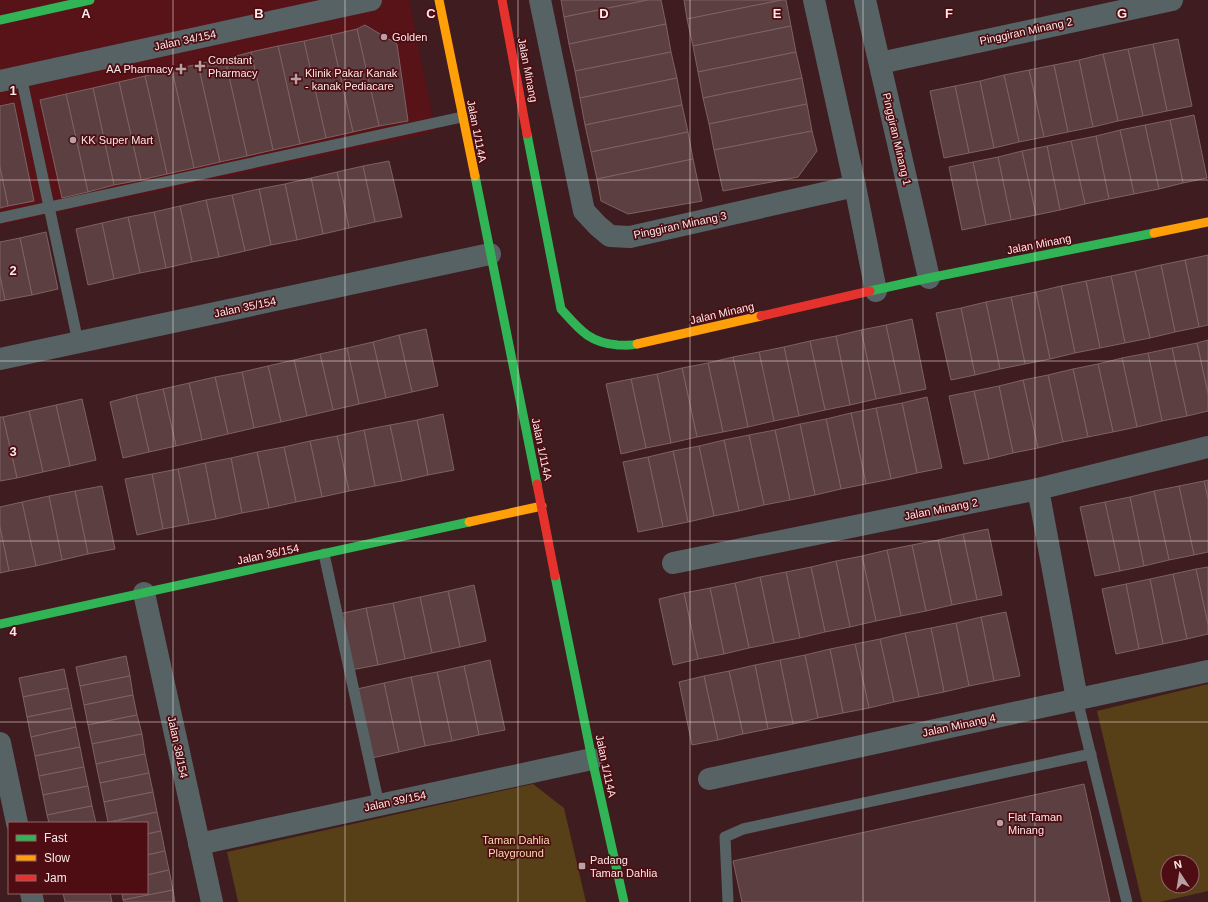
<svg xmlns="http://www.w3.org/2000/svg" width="1208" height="902" font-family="Helvetica,sans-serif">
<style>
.built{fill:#571318}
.green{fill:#573f18;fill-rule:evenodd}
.building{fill:#5c3f40;stroke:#7f6162}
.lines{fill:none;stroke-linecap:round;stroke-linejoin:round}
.lane{stroke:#566264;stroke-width:11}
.street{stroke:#566264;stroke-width:22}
.fast{stroke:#30b455;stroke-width:9}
.slow{stroke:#ff9f0a;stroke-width:9}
.jam{stroke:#e5322d;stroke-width:9}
.grid{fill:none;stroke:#fae9e8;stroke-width:1;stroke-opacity:0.55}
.poi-dot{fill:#b8a1a2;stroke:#4d0d12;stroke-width:1.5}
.labels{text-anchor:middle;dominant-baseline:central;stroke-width:3.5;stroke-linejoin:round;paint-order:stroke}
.street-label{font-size:11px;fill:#fae9e8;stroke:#4d0d12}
.poi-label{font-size:11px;fill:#fae9e8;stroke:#4d0d12;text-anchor:start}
.park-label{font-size:11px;fill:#f9dfb1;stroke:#4d0d12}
.grid-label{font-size:13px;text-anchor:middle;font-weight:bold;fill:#fae9e8;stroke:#4d0d12;stroke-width:3.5;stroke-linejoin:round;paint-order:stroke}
</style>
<rect width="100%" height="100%" fill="#3e1c1f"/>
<polygon class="built" points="0,0 409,0 436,132 0,225"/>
<g class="green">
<path d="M1208 684V891L1160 902H1142L1097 711ZM1168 862H1192V886H1168Z"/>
<polygon points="533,784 564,808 586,902 238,902 227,852"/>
</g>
<g class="building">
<polygon points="561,0 648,0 564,17"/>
<polygon points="648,0 661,0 666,24 569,44 564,17"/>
<polygon points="684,0 782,0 687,19"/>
<polygon points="782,0 786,0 791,26 693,46 687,19"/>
<polygon points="666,24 671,52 575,71 569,44"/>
<polygon points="365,25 397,44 408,121 379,126 357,29"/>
<polygon points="791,26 796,52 698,72 693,46"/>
<polygon points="357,29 379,126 353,132 331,35"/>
<polygon points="331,35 353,132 326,138 304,41"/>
<polygon points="1178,39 1192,106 1167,111 1153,44"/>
<polygon points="304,41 326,138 300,144 278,46"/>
<polygon points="1153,44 1167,111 1143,116 1128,49"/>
<polygon points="278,46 300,144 273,150 251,52"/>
<polygon points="1128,49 1143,116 1118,121 1103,54"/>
<polygon points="251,52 273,150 247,156 225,59"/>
<polygon points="671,52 677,78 580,98 575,71"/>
<polygon points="796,52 802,78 703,98 698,72"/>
<polygon points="1103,54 1118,121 1093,127 1079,60"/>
<polygon points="225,59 247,156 220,162 198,64"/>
<polygon points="1079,60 1093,127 1068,132 1054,65"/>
<polygon points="198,64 220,162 194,168 172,70"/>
<polygon points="1054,65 1068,132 1044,137 1029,70"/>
<polygon points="172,70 194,168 167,174 145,76"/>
<polygon points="1029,70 1044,137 1019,142 1004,75"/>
<polygon points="1004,75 1019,142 994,148 980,81"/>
<polygon points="145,76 167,174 141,180 119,82"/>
<polygon points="677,78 682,105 585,125 580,98"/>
<polygon points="802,78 807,104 709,124 703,98"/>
<polygon points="980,81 994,148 969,153 955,86"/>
<polygon points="119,82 141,180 114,185 93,88"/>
<polygon points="955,86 969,153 944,158 930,91"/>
<polygon points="93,88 114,185 88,192 66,94"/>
<polygon points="66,94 88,192 62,198 40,100"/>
<polygon points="14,103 34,201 8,206 0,167 0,106"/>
<polygon points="807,104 812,131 714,150 709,124"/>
<polygon points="682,105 688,132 591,152 585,125"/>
<polygon points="1194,115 1207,178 1183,183 1170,120"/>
<polygon points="1170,120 1183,183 1159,189 1145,125"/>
<polygon points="1145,125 1159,189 1134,194 1120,130"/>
<polygon points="1120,130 1134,194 1109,199 1096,136"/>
<polygon points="812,131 817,151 798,177 723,191 714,150"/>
<polygon points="688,132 693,159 597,179 591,152"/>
<polygon points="1096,136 1109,199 1085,204 1071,141"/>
<polygon points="1071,141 1085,204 1060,210 1047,146"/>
<polygon points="1047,146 1060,210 1036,215 1022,151"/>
<polygon points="1022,151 1036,215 1011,220 998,157"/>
<polygon points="998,157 1011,220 986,225 973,162"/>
<polygon points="693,159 702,201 628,214 601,201 597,179"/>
<polygon points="389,161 402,217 375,222 363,166"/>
<polygon points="973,162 986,225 962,230 949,167"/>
<polygon points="363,166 375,222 349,228 337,172"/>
<polygon points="0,167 8,206 0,208"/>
<polygon points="337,172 349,228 323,234 311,178"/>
<polygon points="311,178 323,234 297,240 285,184"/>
<polygon points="285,184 297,240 271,245 259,189"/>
<polygon points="259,189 271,245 245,251 232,195"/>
<polygon points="232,195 245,251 219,257 206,200"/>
<polygon points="206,200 219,257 192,262 180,206"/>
<polygon points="180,206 192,262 166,268 154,212"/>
<polygon points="154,212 166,268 140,273 128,217"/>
<polygon points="128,217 140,273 114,279 102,223"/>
<polygon points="102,223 114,279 88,285 76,229"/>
<polygon points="46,232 58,289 32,295 20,238"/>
<polygon points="20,238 32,295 5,300 0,276 0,242"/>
<polygon points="1208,255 1208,325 1199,327 1185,260"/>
<polygon points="1185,260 1199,327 1175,332 1161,265"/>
<polygon points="1161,265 1175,332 1150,338 1135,271"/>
<polygon points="1135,271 1150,338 1125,343 1111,276"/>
<polygon points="0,276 5,300 0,301"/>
<polygon points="1111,276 1125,343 1100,348 1086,281"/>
<polygon points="1086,281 1100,348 1075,353 1061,286"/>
<polygon points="1061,286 1075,353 1050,359 1036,292"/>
<polygon points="1036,292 1050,359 1025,364 1011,297"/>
<polygon points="1011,297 1025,364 1000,369 986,302"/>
<polygon points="986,302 1000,369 975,375 961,308"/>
<polygon points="961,308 975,375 951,380 936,313"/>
<polygon points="912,319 926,389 901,394 886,325"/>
<polygon points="886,325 901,394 876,399 861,330"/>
<polygon points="426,329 438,386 412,392 399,335"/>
<polygon points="861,330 876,399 850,405 836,336"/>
<polygon points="399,335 412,392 386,398 373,342"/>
<polygon points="836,336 850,405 825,410 810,341"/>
<polygon points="1208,340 1208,394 1197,343"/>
<polygon points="810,341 825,410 799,416 784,347"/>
<polygon points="373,342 386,398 359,404 347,348"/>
<polygon points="1197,343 1208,394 1208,411 1187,416 1172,348"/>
<polygon points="784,347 799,416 774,421 759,352"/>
<polygon points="347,348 359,404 333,410 320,354"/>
<polygon points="1172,348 1187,416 1162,421 1148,353"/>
<polygon points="759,352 774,421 748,427 733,357"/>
<polygon points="1148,353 1162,421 1137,427 1122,358"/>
<polygon points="320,354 333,410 307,416 294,360"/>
<polygon points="733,357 748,427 723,432 708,363"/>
<polygon points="1122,358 1137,427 1113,432 1098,364"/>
<polygon points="294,360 307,416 281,422 268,366"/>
<polygon points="708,363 723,432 697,437 682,368"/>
<polygon points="1098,364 1113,432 1088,437 1073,369"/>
<polygon points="268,366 281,422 254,428 242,372"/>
<polygon points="682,368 697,437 671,443 657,374"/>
<polygon points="1073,369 1088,437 1063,442 1048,375"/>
<polygon points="242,372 254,428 228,434 215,377"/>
<polygon points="657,374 671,443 646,448 631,379"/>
<polygon points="1048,375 1063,442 1038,448 1023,380"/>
<polygon points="215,377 228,434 202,440 189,383"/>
<polygon points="631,379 646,448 621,454 606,384"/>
<polygon points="1023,380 1038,448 1013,453 999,386"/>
<polygon points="189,383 202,440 176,446 163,389"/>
<polygon points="999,386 1013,453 989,459 974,391"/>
<polygon points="163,389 176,446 149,452 136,395"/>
<polygon points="974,391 989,459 964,464 949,396"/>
<polygon points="136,395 149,452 123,458 110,402"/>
<polygon points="927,397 942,468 917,473 902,403"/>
<polygon points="82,399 96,460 70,466 56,405"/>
<polygon points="902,403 917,473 891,479 876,408"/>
<polygon points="56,405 70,466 43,472 29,411"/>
<polygon points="876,408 891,479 866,484 851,413"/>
<polygon points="29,411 43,472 17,478 3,417"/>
<polygon points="851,413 866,484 841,489 826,419"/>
<polygon points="443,414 454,470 428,475 417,420"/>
<polygon points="0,417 3,417 17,478 0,481"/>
<polygon points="826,419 841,489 815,495 800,424"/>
<polygon points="417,420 428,475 402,481 390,425"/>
<polygon points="800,424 815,495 790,500 775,430"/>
<polygon points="390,425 402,481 375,486 364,430"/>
<polygon points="364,430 375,486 349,491 337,436"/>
<polygon points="775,430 790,500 764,505 749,435"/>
<polygon points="749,435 764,505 739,511 724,440"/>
<polygon points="337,436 349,491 322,497 310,441"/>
<polygon points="724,440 739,511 714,516 699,446"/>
<polygon points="310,441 322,497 296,502 284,447"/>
<polygon points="699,446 714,516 688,522 673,451"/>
<polygon points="284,447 296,502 269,508 257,452"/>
<polygon points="673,451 688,522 663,527 648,457"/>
<polygon points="257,452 269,508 242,513 231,458"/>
<polygon points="648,457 663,527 638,532 623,462"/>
<polygon points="231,458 242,513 216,519 205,463"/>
<polygon points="205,463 216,519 189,524 178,469"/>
<polygon points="178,469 189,524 163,529 152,474"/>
<polygon points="152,474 163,529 137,535 125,479"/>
<polygon points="1208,480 1208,499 1204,481"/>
<polygon points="1204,481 1208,499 1208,552 1194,555 1179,486"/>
<polygon points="102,486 115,549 88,554 75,491"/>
<polygon points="1179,486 1194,555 1169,560 1154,491"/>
<polygon points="75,491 88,554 62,560 49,496"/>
<polygon points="1154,491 1169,560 1144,566 1130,497"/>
<polygon points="49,496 62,560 36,566 22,502"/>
<polygon points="1130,497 1144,566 1120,571 1105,502"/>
<polygon points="22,502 36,566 9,571 0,527 0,507"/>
<polygon points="1105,502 1120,571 1095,576 1080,507"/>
<polygon points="0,527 9,571 0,573"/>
<polygon points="988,529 1002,595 977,600 963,534"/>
<polygon points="963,534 977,600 952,605 938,540"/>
<polygon points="938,540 952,605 926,611 912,545"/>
<polygon points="912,545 926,611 901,616 887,550"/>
<polygon points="887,550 901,616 876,621 862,556"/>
<polygon points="862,556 876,621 850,627 836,561"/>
<polygon points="836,561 850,627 825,632 811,567"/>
<polygon points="811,567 825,632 800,638 786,572"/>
<polygon points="1208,567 1208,625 1196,569"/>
<polygon points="1196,569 1208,625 1208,634 1187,639 1173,574"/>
<polygon points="786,572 800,638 774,643 760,577"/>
<polygon points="1173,574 1187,639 1163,644 1150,579"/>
<polygon points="760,577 774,643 749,648 735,583"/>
<polygon points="1150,579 1163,644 1139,649 1126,584"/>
<polygon points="735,583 749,648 724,654 710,588"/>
<polygon points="1126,584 1139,649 1116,654 1102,589"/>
<polygon points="474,585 486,641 460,647 448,591"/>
<polygon points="710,588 724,654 698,659 684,593"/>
<polygon points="448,591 460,647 432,653 420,597"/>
<polygon points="684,593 698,659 673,665 659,599"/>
<polygon points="420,597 432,653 405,659 393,603"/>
<polygon points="393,603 405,659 378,665 366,608"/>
<polygon points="366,608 378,665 351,670 339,614"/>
<polygon points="1006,612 1020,676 994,681 981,617"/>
<polygon points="981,617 994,681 969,686 956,623"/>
<polygon points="956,623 969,686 944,692 931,628"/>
<polygon points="931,628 944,692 919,697 905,633"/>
<polygon points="905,633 919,697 894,702 880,639"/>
<polygon points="880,639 894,702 869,708 855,644"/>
<polygon points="855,644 869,708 843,713 830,649"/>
<polygon points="830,649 843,713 818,718 805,655"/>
<polygon points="805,655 818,718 793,724 780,660"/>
<polygon points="126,656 130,676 80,686 76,667"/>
<polygon points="490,660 505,730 479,735 464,666"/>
<polygon points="780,660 793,724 768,729 755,665"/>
<polygon points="755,665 768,729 743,734 729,671"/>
<polygon points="464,666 479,735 452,741 437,672"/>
<polygon points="64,669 68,688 23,697 19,678"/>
<polygon points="729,671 743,734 718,740 704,676"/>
<polygon points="437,672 452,741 425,746 411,677"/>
<polygon points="130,676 133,695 84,705 80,686"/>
<polygon points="704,676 718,740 692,745 679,682"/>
<polygon points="411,677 425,746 399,752 384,683"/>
<polygon points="384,683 399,752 372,758 357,689"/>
<polygon points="68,688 72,708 27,717 23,697"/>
<polygon points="133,695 137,715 88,725 84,705"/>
<polygon points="72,708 76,727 31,737 27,717"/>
<polygon points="137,715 142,734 92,744 88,725"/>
<polygon points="76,727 80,747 35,756 31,737"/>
<polygon points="142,734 145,754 96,764 92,744"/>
<polygon points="80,747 84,767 39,776 35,756"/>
<polygon points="145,754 149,773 100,783 96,764"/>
<polygon points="84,767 88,786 43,795 39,776"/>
<polygon points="149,773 153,792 104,802 100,783"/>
<polygon points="1084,784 1110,902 742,902 733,861"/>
<polygon points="88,786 92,806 47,815 43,795"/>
<polygon points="153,792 157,812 108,822 104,802"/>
<polygon points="92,806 96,823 49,823 47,815"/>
<polygon points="157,812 161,831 147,834 147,823 108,823"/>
<polygon points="161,831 165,851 147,855 147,834"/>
<polygon points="165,851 169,870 147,875 147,855"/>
<polygon points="169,870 173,890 123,900 122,893 147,893 147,875"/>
<polygon points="173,890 175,902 124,902 123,900"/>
<polygon points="63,893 110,893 112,902 65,902"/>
</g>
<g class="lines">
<g class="lane">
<polyline points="21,76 78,342"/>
<polyline points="0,218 462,117"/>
<polyline points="324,554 379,805"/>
<polyline points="1077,699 1127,902"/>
<polyline points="728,902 725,837 743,829 1091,754"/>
</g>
<g class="street">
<polyline points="540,0 584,211 598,226 610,236 630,237 855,186"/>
<polyline points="814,0 855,186 876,291"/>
<polyline points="865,0 929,278"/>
<polyline points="880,63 1172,0"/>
<polyline points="0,81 371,0"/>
<polyline points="0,359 490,254"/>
<polyline points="1038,489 1077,699"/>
<polyline points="673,563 1038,489 1208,447"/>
<polyline points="144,593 212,902"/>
<polyline points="0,743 17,823"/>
<polyline points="709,779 1208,671"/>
<polyline points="199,844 592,759"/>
<polyline points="31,893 33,902"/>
</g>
<g class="fast">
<polyline points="0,20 90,0"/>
<path d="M527 134 561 309C579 329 589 343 618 345 624 345 630 346 637 344"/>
<polyline points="475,176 537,484"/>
<polyline points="870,291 929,278 1154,233"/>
<polyline points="555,576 592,759 624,902"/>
<polyline points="0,624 469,522"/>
</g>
<g class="slow">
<polyline points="439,0 475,176"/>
<polyline points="1154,233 1208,222"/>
<polyline points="637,344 761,316"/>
<polyline points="469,522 542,506"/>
</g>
<g class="jam">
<polyline points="502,0 527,134"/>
<polyline points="761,316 870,291"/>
<polyline points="537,484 555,576"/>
</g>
</g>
<path class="grid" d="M173 0V902M345 0V902M518 0V902M690 0V902M863 0V902M1035 0V902M0 180H1208M0 361H1208M0 541H1208M0 722H1208"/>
<g class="poi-dot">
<circle cx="384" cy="37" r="4"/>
<path d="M198 60h4v4h4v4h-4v4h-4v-4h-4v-4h4z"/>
<path d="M179 63h4v4h4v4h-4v4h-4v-4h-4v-4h4z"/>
<path d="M294 73h4v4h4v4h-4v4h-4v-4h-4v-4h4z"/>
<circle cx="73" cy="140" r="4"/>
<circle cx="1000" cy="823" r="4"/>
<rect x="578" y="862" width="8" height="8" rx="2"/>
</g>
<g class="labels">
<g class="street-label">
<text transform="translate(1026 31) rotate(-12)">Pinggiran Minang 2</text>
<text transform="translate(185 40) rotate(-12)">Jalan 34/154</text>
<text transform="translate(528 70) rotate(79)">Jalan Minang</text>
<text transform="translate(477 131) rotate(79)">Jalan 1/114A</text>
<text transform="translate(897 139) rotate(77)">Pinggiran Minang 1</text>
<text transform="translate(680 225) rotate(-12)">Pinggiran Minang 3</text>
<text transform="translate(1039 244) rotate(-11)">Jalan Minang</text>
<text transform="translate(245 307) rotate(-12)">Jalan 35/154</text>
<text transform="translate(722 313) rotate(-13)">Jalan Minang</text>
<text transform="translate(542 449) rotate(78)">Jalan 1/114A</text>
<text transform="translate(941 509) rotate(-11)">Jalan Minang 2</text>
<text transform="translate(268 554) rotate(-12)">Jalan 36/154</text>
<text transform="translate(959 725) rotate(-12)">Jalan Minang 4</text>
<text transform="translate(178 747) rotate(78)">Jalan 38/154</text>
<text transform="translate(606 766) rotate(78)">Jalan 1/114A</text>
<text transform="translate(395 801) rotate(-12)">Jalan 39/154</text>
</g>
<g class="poi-label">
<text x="392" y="37">Golden</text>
<text x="208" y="60">Constant<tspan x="208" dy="13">Pharmacy</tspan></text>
<text x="173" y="69" text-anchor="end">AA Pharmacy</text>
<text x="305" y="73">Klinik Pakar Kanak<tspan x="305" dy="13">- kanak Pediacare</tspan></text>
<text x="81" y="140">KK Super Mart</text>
<text x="1008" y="817">Flat Taman<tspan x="1008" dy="13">Minang</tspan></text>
<text x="590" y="860">Padang<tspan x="590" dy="13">Taman Dahlia</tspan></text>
</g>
<g class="park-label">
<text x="516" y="840">Taman Dahlia<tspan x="516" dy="13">Playground</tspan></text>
</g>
</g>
<g class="grid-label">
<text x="86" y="18">A</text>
<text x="259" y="18">B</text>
<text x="431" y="18">C</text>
<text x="604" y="18">D</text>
<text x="777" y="18">E</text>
<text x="949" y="18">F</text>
<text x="1122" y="18">G</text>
<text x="13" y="95">1</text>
<text x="13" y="275">2</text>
<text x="13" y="456">3</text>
<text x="13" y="636">4</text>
</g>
<rect x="8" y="822" width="140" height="72" fill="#4d0d12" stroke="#926568"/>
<rect x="16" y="835" width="20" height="6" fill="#30b455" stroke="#926568"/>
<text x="44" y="842" font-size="12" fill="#fae9e8">Fast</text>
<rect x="16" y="855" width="20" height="6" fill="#ff9f0a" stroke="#926568"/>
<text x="44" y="862" font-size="12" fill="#fae9e8">Slow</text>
<rect x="16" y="875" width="20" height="6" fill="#e5322d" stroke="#926568"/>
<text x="44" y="882" font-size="12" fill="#fae9e8">Jam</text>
<g transform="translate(1180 874) rotate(348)"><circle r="19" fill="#4d0d12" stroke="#926568"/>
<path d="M0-3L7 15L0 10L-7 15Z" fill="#b8a1a2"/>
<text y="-6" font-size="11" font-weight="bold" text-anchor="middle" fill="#fae9e8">N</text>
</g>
</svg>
